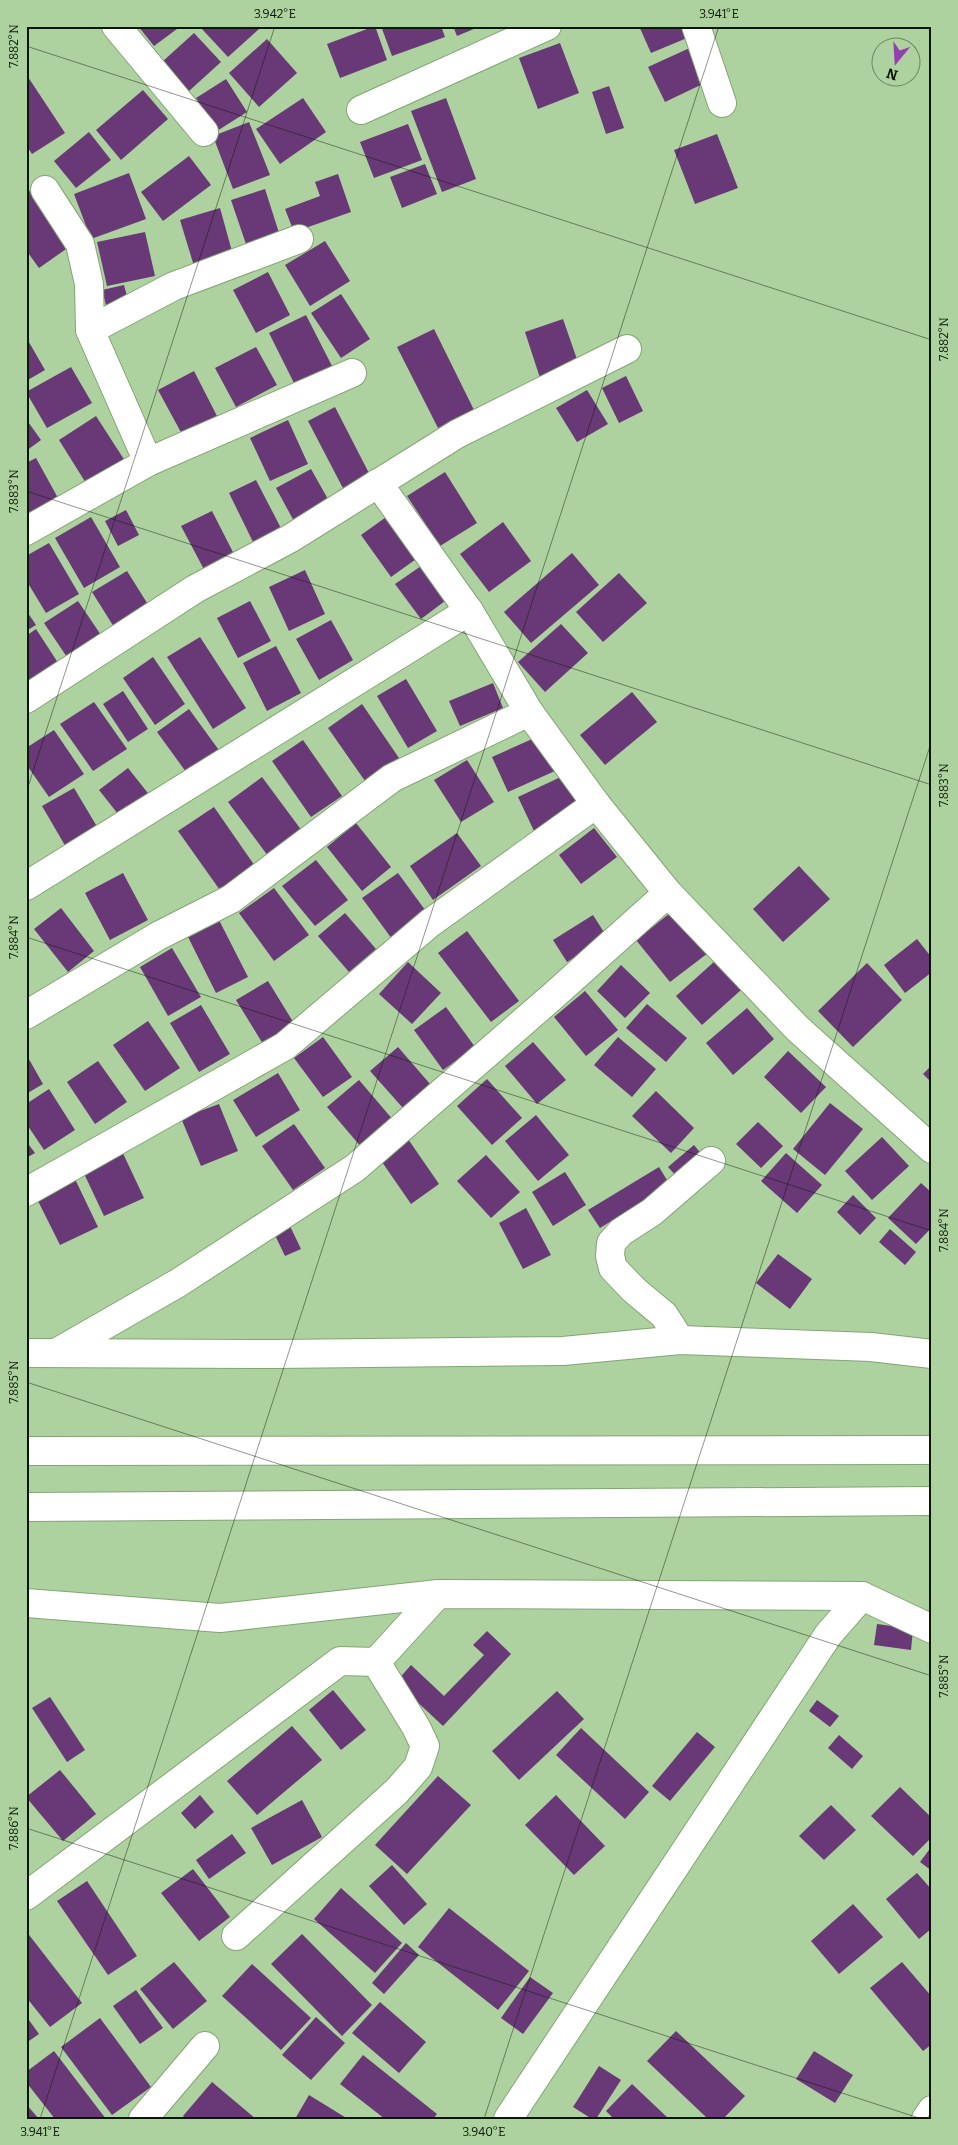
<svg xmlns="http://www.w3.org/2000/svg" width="958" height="2145" font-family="Bitter,serif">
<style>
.building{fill:#683877}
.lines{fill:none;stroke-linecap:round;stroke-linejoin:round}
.minor-casing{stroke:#82a574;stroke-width:30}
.motorway-casing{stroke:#82a574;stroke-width:30}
.minor{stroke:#fff;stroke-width:28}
.motorway{stroke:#fff;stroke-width:28}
.ticks{fill:none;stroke:#0a1705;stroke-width:1;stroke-opacity:0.45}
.neatline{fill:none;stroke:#0a1705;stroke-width:2}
.ticks-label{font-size:12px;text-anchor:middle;fill:#0a1705}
</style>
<rect width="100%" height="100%" fill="#add29f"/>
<g class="building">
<polygon points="138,26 181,26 154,46"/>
<polygon points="205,26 258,26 260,28 228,57 202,29"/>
<polygon points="375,26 387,60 340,78 327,44"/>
<polygon points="381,26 441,26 445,37 392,56"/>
<polygon points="453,26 481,26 457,36"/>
<polygon points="639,26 682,26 687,38 651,53"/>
<polygon points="194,33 221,62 189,91 162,62"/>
<polygon points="267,39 297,73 259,107 229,73"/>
<polygon points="560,43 579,93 538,109 519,58"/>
<polygon points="694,46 711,80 665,102 648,67"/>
<polygon points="26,74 65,133 32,154 26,145"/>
<polygon points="226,79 247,112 217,131 196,98"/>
<polygon points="609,86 624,128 606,134 592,92"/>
<polygon points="143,90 168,119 121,160 96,130"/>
<polygon points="303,98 326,132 280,164 256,129"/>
<polygon points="446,98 476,179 442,192 411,111"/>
<polygon points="249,122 270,175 233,189 213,136"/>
<polygon points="408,124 422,160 374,178 360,142"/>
<polygon points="89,132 111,160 76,188 54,161"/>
<polygon points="717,134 738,188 695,204 674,150"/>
<polygon points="189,156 211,185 163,221 141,192"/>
<polygon points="425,164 437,194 402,208 390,177"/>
<polygon points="129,173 146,219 91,239 74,194"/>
<polygon points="338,174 351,212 294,232 285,209 320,196 315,182"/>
<polygon points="28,189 69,247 39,268 26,250"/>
<polygon points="265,189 280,236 247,247 231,200"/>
<polygon points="220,208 233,255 194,266 180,220"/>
<polygon points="145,232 155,276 107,286 97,242"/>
<polygon points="325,241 350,281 310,306 285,265"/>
<polygon points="268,272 290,315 256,333 233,290"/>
<polygon points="124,285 128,300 106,305 102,290"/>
<polygon points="341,294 370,339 341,358 311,313"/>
<polygon points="306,315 332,366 295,385 269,333"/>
<polygon points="563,319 580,368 541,381 525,332"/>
<polygon points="434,329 474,410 438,428 397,347"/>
<polygon points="26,337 45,370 26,381"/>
<polygon points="256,347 277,385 236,407 215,368"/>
<polygon points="71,367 92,403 47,428 26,392"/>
<polygon points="194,371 218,418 183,436 158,390"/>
<polygon points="626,376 643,411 619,423 602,388"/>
<polygon points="587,390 608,424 577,442 556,408"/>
<polygon points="335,407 373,481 346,494 308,421"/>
<polygon points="96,416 127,464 89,488 59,440"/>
<polygon points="26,419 41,440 26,451"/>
<polygon points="288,420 308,464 270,481 250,438"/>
<polygon points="36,458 58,498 26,515 26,463"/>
<polygon points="311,469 338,517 302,536 276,488"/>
<polygon points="445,472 477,523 440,546 407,496"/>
<polygon points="256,480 283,532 255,546 229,493"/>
<polygon points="126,510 139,535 118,546 105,521"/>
<polygon points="212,511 238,562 208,577 181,526"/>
<polygon points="389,515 419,557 391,577 361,535"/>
<polygon points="91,517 120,567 84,588 55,538"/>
<polygon points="503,522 531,561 489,592 460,554"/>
<polygon points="49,543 79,594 46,613 26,580 26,556"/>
<polygon points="572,553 599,585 531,643 504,612"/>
<polygon points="424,564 449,598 421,619 395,584"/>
<polygon points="305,570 325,614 289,631 269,587"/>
<polygon points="127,571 154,614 119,635 92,592"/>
<polygon points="619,573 647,603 603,642 576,612"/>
<polygon points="78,601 107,644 73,666 44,623"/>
<polygon points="250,601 271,641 238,658 217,618"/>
<polygon points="26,610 36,625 26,631"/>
<polygon points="331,620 353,660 319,680 296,639"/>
<polygon points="561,624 588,653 545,692 518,662"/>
<polygon points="36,629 64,672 26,683 26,636"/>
<polygon points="200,637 246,708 213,729 167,657"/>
<polygon points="276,646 301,693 267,711 243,663"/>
<polygon points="153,657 185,704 155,725 123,678"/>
<polygon points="406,679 437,731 408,748 377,696"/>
<polygon points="493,683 503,708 460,726 449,701"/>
<polygon points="123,691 148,729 128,742 103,704"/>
<polygon points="632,692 657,722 605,765 580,735"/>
<polygon points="94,702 127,749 93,771 60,724"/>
<polygon points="362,704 399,758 365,781 328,728"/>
<polygon points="189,709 221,753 189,776 157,732"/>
<polygon points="54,730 84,774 49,797 26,764 26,748"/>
<polygon points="539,736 555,771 508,792 492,757"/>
<polygon points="303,740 342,796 311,817 272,761"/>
<polygon points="467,760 494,802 461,822 434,780"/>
<polygon points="128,768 151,797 122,819 99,790"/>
<polygon points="565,775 582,812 535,833 518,797"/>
<polygon points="262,777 305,835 271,860 228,802"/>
<polygon points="74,788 102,835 70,854 42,806"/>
<polygon points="214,807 257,869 222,893 178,831"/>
<polygon points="356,823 391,867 362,891 327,847"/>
<polygon points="594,828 617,857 581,884 559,855"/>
<polygon points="457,833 481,866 433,900 410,866"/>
<polygon points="316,860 348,900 315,926 282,886"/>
<polygon points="799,866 830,899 783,942 753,909"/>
<polygon points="123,873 148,920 110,940 85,893"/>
<polygon points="398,873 428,914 392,939 362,898"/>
<polygon points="274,888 309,935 274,961 239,913"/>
<polygon points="61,908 94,951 68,972 34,929"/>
<polygon points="674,910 708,953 670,982 636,940"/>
<polygon points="345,913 376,949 349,972 318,936"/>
<polygon points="593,915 607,937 567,962 553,940"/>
<polygon points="219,920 248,977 216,993 187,935"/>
<polygon points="467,931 519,1001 491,1022 438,953"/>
<polygon points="917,939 932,958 932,972 905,993 884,965"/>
<polygon points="172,948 201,997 168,1016 140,967"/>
<polygon points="715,961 741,990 702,1025 676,996"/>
<polygon points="408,962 441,993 412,1024 379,994"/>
<polygon points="867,963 902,1000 853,1047 818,1011"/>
<polygon points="621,965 650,993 625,1018 597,991"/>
<polygon points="268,981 295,1025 263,1044 236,1000"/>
<polygon points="585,991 618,1030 586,1056 554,1017"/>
<polygon points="647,1004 687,1038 666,1062 626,1028"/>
<polygon points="201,1005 230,1054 199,1072 170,1023"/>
<polygon points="446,1007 475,1047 443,1070 414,1030"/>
<polygon points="747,1008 774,1039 733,1075 706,1043"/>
<polygon points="148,1021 180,1068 145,1091 113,1045"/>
<polygon points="323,1037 352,1077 323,1097 294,1058"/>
<polygon points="618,1037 656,1069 632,1097 594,1065"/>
<polygon points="533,1042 566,1080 537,1104 505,1066"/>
<polygon points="398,1047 430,1084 403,1108 370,1071"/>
<polygon points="788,1051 826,1087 801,1113 764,1077"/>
<polygon points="26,1054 43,1084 26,1094"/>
<polygon points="98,1061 127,1102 95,1124 67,1082"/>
<polygon points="932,1065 932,1083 923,1074"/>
<polygon points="278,1073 300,1110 256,1137 233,1100"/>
<polygon points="487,1079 522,1118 492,1145 457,1106"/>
<polygon points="359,1080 394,1121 362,1148 327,1107"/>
<polygon points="49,1089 75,1130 44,1150 26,1123 26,1104"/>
<polygon points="656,1091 694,1128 671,1153 632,1116"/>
<polygon points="830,1103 863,1129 825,1175 793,1149"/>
<polygon points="219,1104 238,1151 201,1166 181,1118"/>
<polygon points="536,1115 569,1155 538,1181 505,1141"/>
<polygon points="758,1122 783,1146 761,1168 736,1144"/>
<polygon points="294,1124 325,1168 293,1190 262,1146"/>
<polygon points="882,1137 909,1166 872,1200 845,1171"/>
<polygon points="408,1139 439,1184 411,1204 380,1159"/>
<polygon points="26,1141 35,1153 26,1158"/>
<polygon points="694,1145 703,1156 678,1178 668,1167"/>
<polygon points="120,1147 144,1198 104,1216 80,1165"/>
<polygon points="786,1153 822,1185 797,1213 761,1181"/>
<polygon points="486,1155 520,1192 491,1218 457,1181"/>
<polygon points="659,1167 670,1185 600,1228 588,1210"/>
<polygon points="565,1172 586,1205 553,1226 532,1192"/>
<polygon points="74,1177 98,1227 60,1245 35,1195"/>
<polygon points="921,1183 932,1193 932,1227 916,1244 888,1218"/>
<polygon points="853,1195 876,1218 860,1235 837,1212"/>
<polygon points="526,1208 551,1255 523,1269 499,1223"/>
<polygon points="289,1224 301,1249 285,1256 273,1231"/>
<polygon points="890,1229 916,1252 905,1265 879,1242"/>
<polygon points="778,1254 812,1279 790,1309 756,1283"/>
<polygon points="877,1624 913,1629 911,1650 874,1645"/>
<polygon points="487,1631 511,1654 443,1726 396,1682 411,1665 444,1696 484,1655 473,1645"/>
<polygon points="333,1690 366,1730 341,1750 309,1710"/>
<polygon points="557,1691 584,1719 519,1780 492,1751"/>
<polygon points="50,1697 85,1750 67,1762 32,1708"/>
<polygon points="817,1700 839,1716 830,1727 809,1711"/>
<polygon points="292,1726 322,1760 257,1815 227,1781"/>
<polygon points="581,1728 649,1792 625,1819 556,1755"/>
<polygon points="697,1732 715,1747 670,1801 652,1786"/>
<polygon points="839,1735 863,1756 852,1769 828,1748"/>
<polygon points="60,1770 96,1814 63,1841 26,1797"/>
<polygon points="438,1776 471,1805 407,1874 375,1845"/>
<polygon points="900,1787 932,1818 932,1837 913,1856 871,1816"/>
<polygon points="200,1795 214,1812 195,1829 181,1813"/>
<polygon points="556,1795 605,1846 574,1875 525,1825"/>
<polygon points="302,1800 322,1837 272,1865 251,1828"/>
<polygon points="831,1805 856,1830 824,1860 799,1836"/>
<polygon points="232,1834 246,1853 209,1879 196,1860"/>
<polygon points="932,1846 932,1871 920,1862"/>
<polygon points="392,1865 427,1904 404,1925 369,1886"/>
<polygon points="193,1869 230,1917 199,1941 161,1893"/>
<polygon points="917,1873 932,1890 932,1928 919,1939 886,1899"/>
<polygon points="87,1881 137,1956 108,1975 57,1901"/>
<polygon points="341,1888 402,1943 375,1973 314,1919"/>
<polygon points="853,1904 883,1937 839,1974 811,1941"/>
<polygon points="449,1908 529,1971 498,2010 418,1947"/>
<polygon points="26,1931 82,2003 50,2027 26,1997"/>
<polygon points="302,1934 372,2005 342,2036 271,1964"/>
<polygon points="406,1943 419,1955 384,1994 372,1983"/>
<polygon points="174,1962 207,2001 173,2029 140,1989"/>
<polygon points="902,1962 932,1997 932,2044 923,2051 870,1988"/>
<polygon points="252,1964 311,2018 281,2050 222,1996"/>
<polygon points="530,1977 553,1993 523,2034 501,2018"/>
<polygon points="136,1990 163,2028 140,2044 113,2006"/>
<polygon points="380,2002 426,2042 399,2073 352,2033"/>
<polygon points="26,2016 39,2034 26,2043"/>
<polygon points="316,2017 345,2043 311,2080 282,2055"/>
<polygon points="100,2018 151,2087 112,2115 61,2047"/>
<polygon points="676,2031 745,2096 723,2119 708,2119 647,2061"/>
<polygon points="54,2051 106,2119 55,2119 26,2082 26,2072"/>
<polygon points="814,2051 853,2075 835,2103 796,2079"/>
<polygon points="363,2055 437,2114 433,2119 385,2119 340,2084"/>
<polygon points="599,2066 621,2080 596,2119 592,2119 573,2107"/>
<polygon points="212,2082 256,2119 186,2119 183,2116"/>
<polygon points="632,2084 669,2119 614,2119 606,2111"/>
<polygon points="309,2095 348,2119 295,2119"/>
<polygon points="26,2104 39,2119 26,2119"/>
</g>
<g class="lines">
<g class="minor-casing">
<g id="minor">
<polyline points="116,26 204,132"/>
<polyline points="696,26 722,103"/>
<polyline points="361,110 547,26"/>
<polyline points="45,190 80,244 89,284 90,330 148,462"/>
<polyline points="90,330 174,286 299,239"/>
<polyline points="378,483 469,611 529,712 596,804 668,893 798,1029 932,1149"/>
<polyline points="26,531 148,462 352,373"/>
<polyline points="26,699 195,589 291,538 457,434 627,349"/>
<polyline points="26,886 469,611"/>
<polyline points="26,1015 158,936 231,899 392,778 529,712"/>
<polyline points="26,1192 285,1046 430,923 596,804"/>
<polyline points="680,1340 664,1315 634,1290 613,1268 610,1256 611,1243 621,1232 652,1212 711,1161"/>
<polyline points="26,1353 275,1354 563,1351 680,1340 871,1347 932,1354"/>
<polyline points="56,1353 178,1283 355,1168 553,996 668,893"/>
<polyline points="26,1603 220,1618 438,1594 862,1596 932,1629"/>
<polyline points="26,1896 340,1661 376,1662 438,1594"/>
<polyline points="236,1936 397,1791 418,1767 425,1746 416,1727 376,1662"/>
<polyline points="143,2119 205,2046"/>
<polyline points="508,2119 828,1635 862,1596"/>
<polyline points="926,2119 932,2110"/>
</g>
</g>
<g class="motorway-casing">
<g id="motorway">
<polyline points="26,1451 932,1450"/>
<polyline points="26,1507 932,1501"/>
</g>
</g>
<use href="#minor" class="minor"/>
<use href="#motorway" class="motorway"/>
</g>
<path class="ticks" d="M26 46 932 340M26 491 932 785M26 793 275 26M26 937 932 1231M26 1382 932 1676M26 1828 922 2119M40 2119 719 26M484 2119 932 740M928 2119 932 2107"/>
<rect width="958" height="2145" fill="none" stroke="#add29f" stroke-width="55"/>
<g transform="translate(896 62) rotate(198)"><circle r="24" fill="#add29f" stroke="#6c8761"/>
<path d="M0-4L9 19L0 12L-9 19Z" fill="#9441af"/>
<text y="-8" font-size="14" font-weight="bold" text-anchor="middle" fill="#0a1705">N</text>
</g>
<rect x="28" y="28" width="902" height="2090" class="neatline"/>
<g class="ticks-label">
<text x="275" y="18">3.942°E</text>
<text x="719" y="18">3.941°E</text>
<text transform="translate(14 46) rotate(-90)" y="4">7.882°N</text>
<text transform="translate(944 339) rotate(-90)" y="4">7.882°N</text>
<text transform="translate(14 491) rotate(-90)" y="4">7.883°N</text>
<text transform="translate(944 785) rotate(-90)" y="4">7.883°N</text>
<text transform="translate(14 937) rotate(-90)" y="4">7.884°N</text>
<text transform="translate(944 1230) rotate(-90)" y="4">7.884°N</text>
<text transform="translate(14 1382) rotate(-90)" y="4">7.885°N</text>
<text transform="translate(944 1676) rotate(-90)" y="4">7.885°N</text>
<text transform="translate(14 1828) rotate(-90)" y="4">7.886°N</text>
<text x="40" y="2136">3.941°E</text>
<text x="484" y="2136">3.940°E</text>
</g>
</svg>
